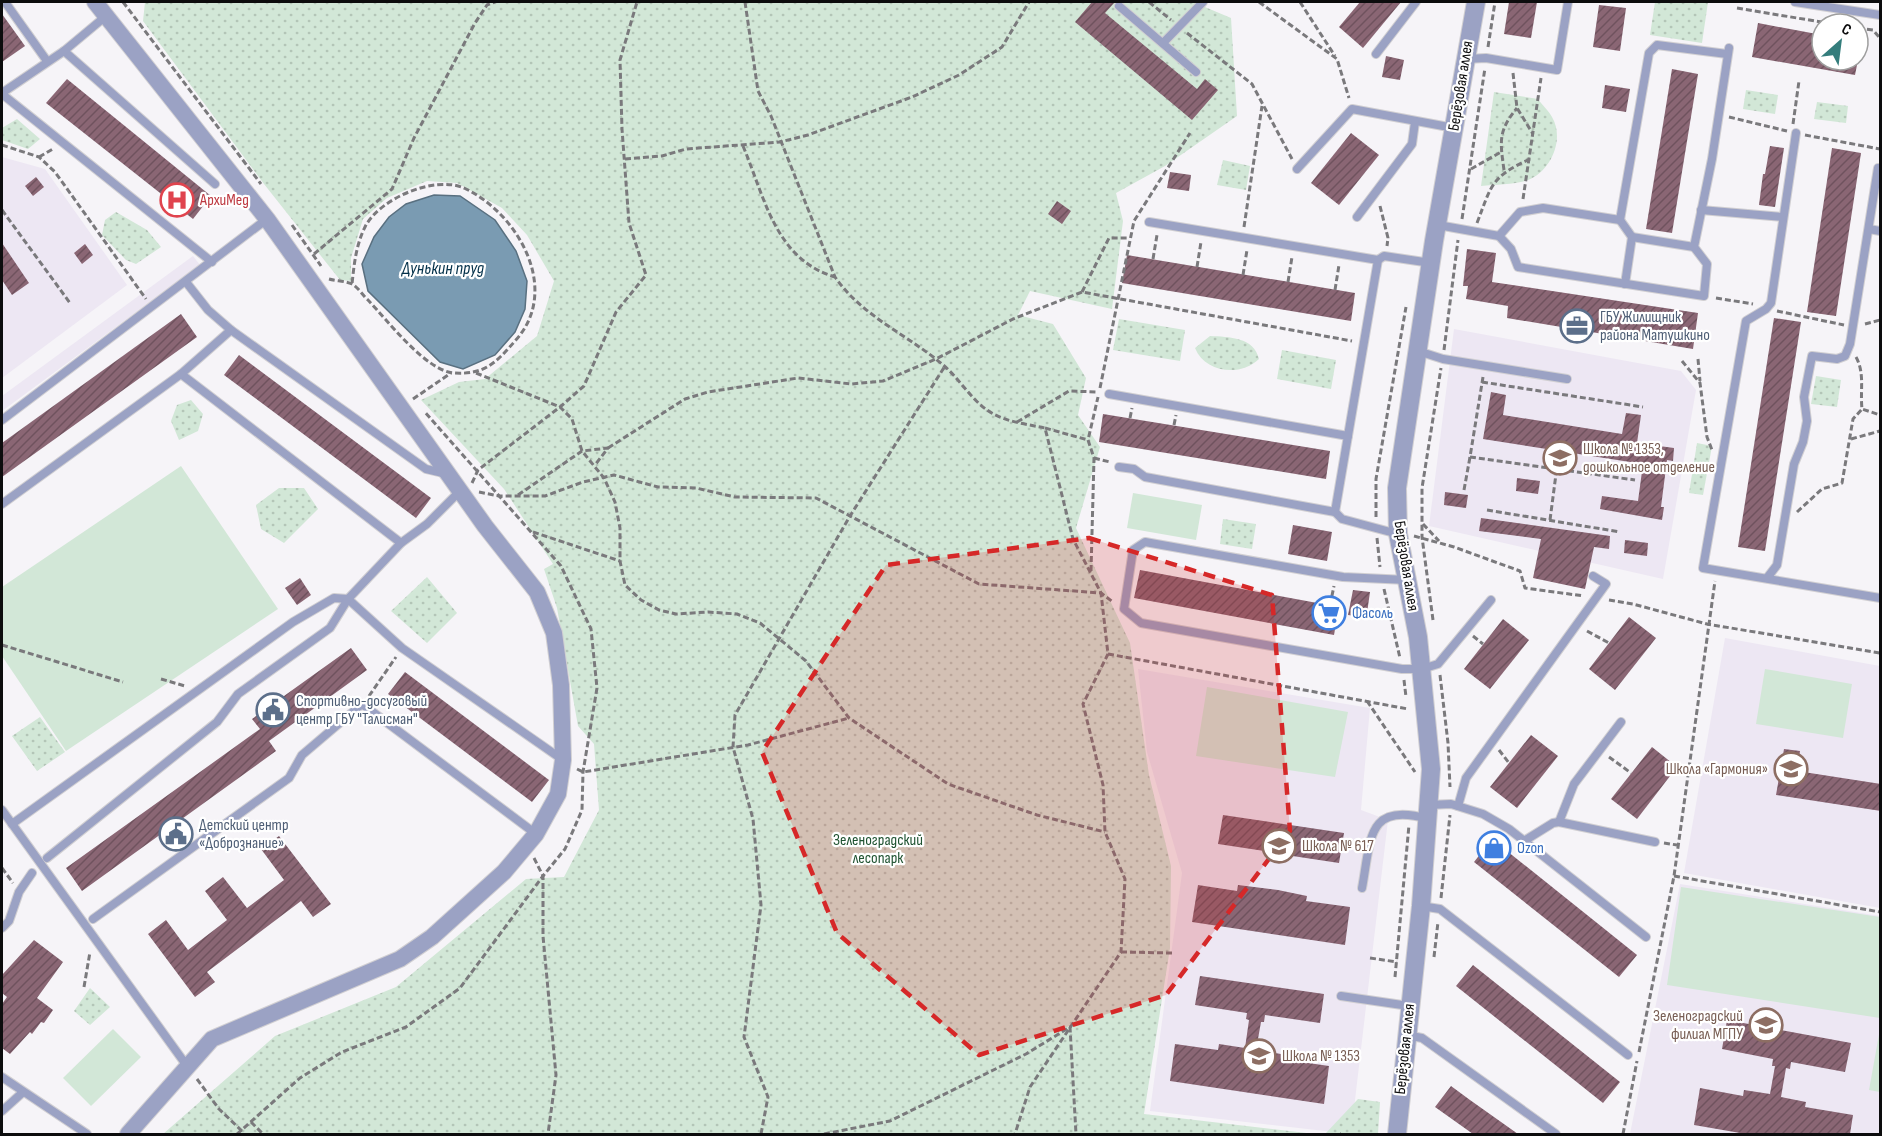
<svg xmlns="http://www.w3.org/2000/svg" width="1882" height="1136" font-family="'Sofia Sans Condensed',sans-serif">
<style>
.built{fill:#ede7f3}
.park{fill:url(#park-dots)}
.pitch{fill:#d2e7d7}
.water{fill:#7a9bb2;stroke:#597080;stroke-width:1.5}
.building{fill:url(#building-hatch)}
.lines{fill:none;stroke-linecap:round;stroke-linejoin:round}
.service-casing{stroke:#d1cfd2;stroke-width:10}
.minor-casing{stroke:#d1cfd2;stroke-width:18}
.tertiary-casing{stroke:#d1cfd2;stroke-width:20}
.path{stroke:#7a797c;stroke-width:3;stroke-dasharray:6 3;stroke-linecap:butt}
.service{stroke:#9ba2c4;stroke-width:8}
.minor{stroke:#9ba2c4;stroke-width:16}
.tertiary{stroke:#9ba2c4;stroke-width:18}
.marked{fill:#d62828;fill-opacity:0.2;stroke:#d62828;stroke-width:4.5;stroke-dasharray:12 8;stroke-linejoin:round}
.labels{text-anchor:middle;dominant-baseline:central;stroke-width:4.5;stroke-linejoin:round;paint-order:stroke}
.street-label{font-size:16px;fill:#0c0c0d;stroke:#fff}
.health-label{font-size:16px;fill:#be3a42;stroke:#fff;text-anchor:start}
.service-label{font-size:16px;fill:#4e5e75;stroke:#fff;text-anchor:start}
.education-label{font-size:16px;fill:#785e54;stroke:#fff;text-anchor:start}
.shop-label{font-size:16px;fill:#366cbe;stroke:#fff;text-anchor:start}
.park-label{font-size:16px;fill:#1f5331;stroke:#fff}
.water-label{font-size:18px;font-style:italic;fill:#033049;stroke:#fff}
</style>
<defs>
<pattern id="park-dots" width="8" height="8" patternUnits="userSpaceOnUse" patternTransform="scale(1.5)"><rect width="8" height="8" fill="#d2e7d7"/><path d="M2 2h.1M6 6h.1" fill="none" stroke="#b3c5b7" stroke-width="1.8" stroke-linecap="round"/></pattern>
<pattern id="building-hatch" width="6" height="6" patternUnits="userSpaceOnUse" patternTransform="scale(1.5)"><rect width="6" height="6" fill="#8a6674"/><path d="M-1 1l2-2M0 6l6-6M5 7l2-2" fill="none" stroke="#6f525e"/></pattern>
</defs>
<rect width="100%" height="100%" fill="#f6f4f8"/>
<g class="built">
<polygon points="2,157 45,169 127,285 2,378"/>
<polygon points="193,256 200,265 2,411 2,396"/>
<polygon points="1454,329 1681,371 1696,390 1663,579 1429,526"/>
<polygon points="1725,638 1880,666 1880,908 1684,873"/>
<polygon points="1138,669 1370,708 1361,810 1388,820 1351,1134 1150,1111 1182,873 1147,752"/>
<polygon points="1680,884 1880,916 1880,1134 1630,1134"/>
</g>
<g class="park">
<polygon points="145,2 1193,2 1231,18 1237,116 1165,166 1116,193 1123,221 1112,309 1030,291 1018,315 1053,324 1086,378 1078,415 1100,447 1076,528 1130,643 1149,775 1171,866 1170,948 1144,1114 1315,1134 163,1134 275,1036 396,987 526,879 564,877 599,810 594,744 578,726 557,608 544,569 553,564 504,489 421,400 459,382 485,379 537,336 554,281 527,235 502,208 457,183 427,181 387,198 363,219 351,258 351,281 340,280 264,184 143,21"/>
<polygon points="1655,2 1708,2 1702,43 1650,35"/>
<polygon points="1746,90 1778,95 1775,114 1743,109"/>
<path d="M1494 92 1538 99C1542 105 1549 111 1552 117 1565 139 1551 171 1528 180 1515 185 1496 184 1481 186Z"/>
<polygon points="1817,102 1848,106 1846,123 1814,119"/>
<polygon points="17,119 40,139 28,149 2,140 2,128"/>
<polygon points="1223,160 1250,166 1246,190 1217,185"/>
<polygon points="116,212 147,230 161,247 136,264 126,260 102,235 105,220"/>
<polygon points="1119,319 1185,330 1180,361 1113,350"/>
<path d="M1210 336C1229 337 1254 337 1259 359 1241 377 1205 373 1195 348Z"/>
<polygon points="1282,350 1336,360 1331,389 1277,379"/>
<polygon points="1816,376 1841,380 1837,407 1811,404"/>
<polygon points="191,400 203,414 198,431 179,440 171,421 177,405"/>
<polygon points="1697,443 1712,446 1703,495 1689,493"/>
<polygon points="279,488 304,488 318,509 284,543 261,529 256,505"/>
<polygon points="1223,519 1256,524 1252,549 1220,544"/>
<polygon points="427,577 457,613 427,643 391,611"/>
<polygon points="40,717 65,752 37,771 12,736"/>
<polygon points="90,988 110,1007 90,1025 74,1011"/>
<polygon points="1358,1099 1380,1102 1378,1134 1325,1134"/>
</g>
<g class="pitch">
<polygon points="181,466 278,609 66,751 2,656 2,587"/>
<polygon points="1133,493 1202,505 1196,540 1127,528"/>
<polygon points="1765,669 1852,684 1843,738 1756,724"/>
<polygon points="1207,687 1348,712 1335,777 1196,756"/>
<polygon points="1681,887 1880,917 1880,1018 1667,985"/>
<polygon points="113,1029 141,1057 91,1106 63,1078"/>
<polygon points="1880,1029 1880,1092 1869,1090"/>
</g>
<polygon class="water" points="434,195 460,196 495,220 516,251 527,281 525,309 515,332 495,355 463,369 440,362 368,291 362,264 374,237 389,217 406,204"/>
<g class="building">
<polygon points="1092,2 1115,2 1105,13 1197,89 1205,79 1218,90 1192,120 1075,22"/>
<polygon points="1360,2 1401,2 1363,48 1339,27"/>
<polygon points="1509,2 1537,2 1531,38 1504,34"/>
<polygon points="1599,5 1626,8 1620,51 1593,47"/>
<polygon points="2,14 25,46 2,62"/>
<polygon points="1758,23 1822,35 1822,60 1858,60 1855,75 1752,57"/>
<polygon points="1386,56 1404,60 1400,80 1382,77"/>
<polygon points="1672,69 1698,74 1672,233 1646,229"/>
<polygon points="67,79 211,196 193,219 46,103"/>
<polygon points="1605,85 1630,89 1626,112 1602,108"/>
<polygon points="1351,133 1379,155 1339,205 1311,183"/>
<polygon points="1770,146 1784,148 1775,207 1759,205 1763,174 1765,174"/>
<polygon points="1832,148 1861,153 1836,316 1807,312"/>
<polygon points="1170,172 1191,175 1189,191 1167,188"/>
<polygon points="36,177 44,187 33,196 25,186"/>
<polygon points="1057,201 1071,211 1062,224 1048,214"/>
<polygon points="2,243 29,283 12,295 2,280"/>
<polygon points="85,244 93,255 82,264 74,253"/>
<polygon points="1467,249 1496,253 1492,282 1698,313 1693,349 1507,318 1508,306 1466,299 1468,286 1463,286"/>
<polygon points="1127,255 1355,293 1351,321 1122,283"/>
<polygon points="181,314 197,337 2,477 2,443"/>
<polygon points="1774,318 1801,322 1765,551 1738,547"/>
<polygon points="239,355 431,498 416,518 224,375"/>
<polygon points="1491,392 1506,395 1503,415 1622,434 1626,413 1641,415 1637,443 1674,448 1673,461 1667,460 1661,507 1664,507 1662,520 1600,509 1602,496 1638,501 1643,464 1483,439"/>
<polygon points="1103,414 1330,451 1326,479 1099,442"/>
<polygon points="1517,478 1540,481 1538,494 1516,491"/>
<polygon points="1445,492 1468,495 1466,508 1444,505"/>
<polygon points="1481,518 1610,536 1609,549 1594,547 1585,589 1533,578 1541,539 1479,531"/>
<polygon points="1293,525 1332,532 1327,561 1288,554"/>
<polygon points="1625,540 1648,543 1647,556 1624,553"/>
<polygon points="1140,570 1339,607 1334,635 1134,598"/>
<polygon points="300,578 311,595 297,605 285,588"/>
<polygon points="1353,590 1370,592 1367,613 1364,612 1363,617 1348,615"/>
<polygon points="1629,617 1656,638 1615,690 1589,669"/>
<polygon points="1503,619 1529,640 1490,689 1464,669"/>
<polygon points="351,648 367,670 269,741 276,751 82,891 66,868 260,729 252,719"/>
<polygon points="405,672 549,780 532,802 388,694"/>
<polygon points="1531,735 1558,756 1517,808 1490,787"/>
<polygon points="1652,747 1677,767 1637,819 1611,799"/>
<polygon points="1784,749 1800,751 1797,771 1881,784 1881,811 1776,795"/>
<polygon points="1223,815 1344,833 1339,863 1286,855 1285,862 1272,860 1270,859 1271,852 1218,844"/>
<polygon points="279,836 331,904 313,917 301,901 207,972 215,982 195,997 148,934 166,920 188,950 227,920 205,891 223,877 247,908 284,880 261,849"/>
<polygon points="1492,839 1637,955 1619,977 1474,862"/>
<polygon points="1198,885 1237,891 1238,885 1278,890 1307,896 1306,901 1350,907 1345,945 1192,922"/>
<polygon points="34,940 63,962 37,998 53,1010 44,1023 41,1022 32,1034 30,1032 10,1054 2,1048 2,1004 7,997 2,993 2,975"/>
<polygon points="1473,965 1620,1082 1603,1103 1456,986"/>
<polygon points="1200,976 1324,994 1320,1023 1265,1015 1264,1022 1261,1022 1256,1050 1281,1054 1281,1059 1329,1066 1324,1104 1170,1081 1175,1044 1218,1050 1219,1044 1245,1048 1249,1020 1246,1019 1247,1013 1195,1005"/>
<polygon points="1727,1020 1851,1043 1845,1072 1791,1062 1790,1069 1786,1068 1781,1097 1806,1102 1805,1107 1853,1115 1850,1134 1746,1134 1694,1125 1700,1088 1743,1096 1744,1090 1770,1094 1775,1066 1772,1066 1773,1059 1722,1049"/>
<polygon points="1451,1086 1470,1100 1518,1134 1473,1134 1435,1107"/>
</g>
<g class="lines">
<g class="service-casing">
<g id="service">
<polyline points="5,2 47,61"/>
<polyline points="1795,2 1880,15"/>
<polyline points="1119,6 1196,72"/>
<polyline points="1163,43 1203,2"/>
<polyline points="64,51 215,184"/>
<polyline points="1376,54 1416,2"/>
<polyline points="1466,59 1486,58 1557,70 1568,2"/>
<polyline points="2,93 64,51 106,16"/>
<polyline points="2,94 212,262"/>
<polyline points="1796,133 1771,303 1766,309 1746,321 1703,568 1880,598"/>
<polyline points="1297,169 1352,109 1454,128"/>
<polyline points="1701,210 1782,217"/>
<polyline points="1357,217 1412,144 1415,122"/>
<polyline points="1620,220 1632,237 1625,284"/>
<polyline points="1149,222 1378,260"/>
<polyline points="1438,225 1499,236 1511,249 1518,267 1704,296 1707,264 1694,247 1712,159 1729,48"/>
<polyline points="1869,229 1880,231"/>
<polyline points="1499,236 1520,212 1543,208 1620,220 1649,53 1657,45 1727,54"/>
<polyline points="1632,237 1694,247"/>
<polyline points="186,282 208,310 231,330 426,469 447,474"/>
<polyline points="231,330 181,374 401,543"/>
<polyline points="1418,351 1443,359 1567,379"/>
<polyline points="1109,394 1348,436"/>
<polyline points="2,420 267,219"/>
<polyline points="1119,467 1134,469 1145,477 1335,512 1342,519 1398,534"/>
<polyline points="2,504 181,374"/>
<polyline points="1335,512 1378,260 1384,256 1431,263"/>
<polyline points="1767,578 1777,565 1794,464 1803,442 1807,421 1804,397 1812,356 1837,359 1845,356 1850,344 1878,168"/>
<polyline points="1407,580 1343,577 1145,542 1133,550 1124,609 1141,623 1402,669 1422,669 1438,664 1491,600"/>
<polyline points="1429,805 1451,804 1483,814 1509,829 1646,937"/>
<polyline points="1458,806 1466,778 1606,584 1593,576"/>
<polyline points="2,810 187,1066"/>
<polyline points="1559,822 1574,784 1621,722"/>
<polyline points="12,824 293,622 334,598 348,599 402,648 563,760"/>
<polyline points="1524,841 1553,823 1559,822 1655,842"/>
<polyline points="47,858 217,722 238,694 330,628 348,599 401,543 427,524 460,491"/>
<path d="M1362 888C1371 841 1366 801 1428 819"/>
<polyline points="1421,906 1440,909 1628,1055"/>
<polyline points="93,919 289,778 302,755 362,704 536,834"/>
<polyline points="2,928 9,921 19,892 32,873"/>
<polyline points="1341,996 1409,1006"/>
<polyline points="1406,1035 1422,1038 1556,1134"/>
<polyline points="2,1077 87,1134"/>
<polyline points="2,1111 22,1093"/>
</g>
</g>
<g class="minor-casing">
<polyline id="minor" points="95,2 267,219 485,526 537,592 554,633 561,685 563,760 558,794 536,834 504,872 432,937 400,959 212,1039 128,1134"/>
</g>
<g class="tertiary-casing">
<polyline id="tertiary" points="1397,1134 1421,906 1431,769 1418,637 1398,534 1397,488 1434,241 1476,2"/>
</g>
<g class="path">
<polyline points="123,2 261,184"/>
<path d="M745 2 758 91 771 116 835 277C862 316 906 334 942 364 958 377 970 398 987 410 1004 422 1026 424 1045 428L1073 539 1101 593 1108 654 1083 704 1103 785 1105 832 1125 879 1121 952 1030 1087 1015 1134"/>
<polyline points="1149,2 1171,20"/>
<polyline points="1259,2 1337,59 1349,98"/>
<polyline points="1300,2 1335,56"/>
<polyline points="1737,8 1833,24"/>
<polyline points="1858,28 1873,30 1880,38"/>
<polyline points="1187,33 1252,84 1292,159"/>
<polyline points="1488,47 1495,2"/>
<polyline points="1513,73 1517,108 1533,134"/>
<polyline points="1729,117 1787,131"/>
<polyline points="1793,124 1799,81"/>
<polyline points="1805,135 1880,149"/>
<polyline points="2,145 39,157 55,172 146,299"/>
<path d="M743 146C765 198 775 259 835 277"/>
<polyline points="39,157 53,149"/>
<polyline points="625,159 662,156 686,149 780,142 808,135 912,97 959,75 1002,47 1029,2"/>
<polyline points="1471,169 1501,152"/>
<path d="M1504 170C1500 141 1498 131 1517 108"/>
<polyline points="1523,199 1541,78"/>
<polyline points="1380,206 1388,238 1387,246"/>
<polyline points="2,210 70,303"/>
<polyline points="1462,219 1485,68"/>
<path d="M1477 223C1492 184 1491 177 1530 159"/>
<polyline points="292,225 321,266"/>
<polyline points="1244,227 1262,106"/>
<polyline points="314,254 392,189 414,138 475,23 487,5 495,2"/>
<polyline points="1153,259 1157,235"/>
<polyline points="1197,267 1201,242"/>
<polyline points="1243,275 1247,250"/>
<path d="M329 279C336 281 346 281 352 284 358 287 363 296 368 300 387 320 426 371 454 373 484 375 496 363 515 341 562 290 518 213 464 188 434 175 379 199 365 227 356 245 354 265 352 284"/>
<polyline points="1288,282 1292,257"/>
<polyline points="1335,290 1339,265"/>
<polyline points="1082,292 1109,238 1129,238"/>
<polyline points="1716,298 1753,304"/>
<polyline points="1777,311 1844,325"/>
<polyline points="1865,324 1880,320"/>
<polyline points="1444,350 1458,240"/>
<path d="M1856 357C1865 373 1860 391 1862 409L1880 415"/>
<polyline points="1698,359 1700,381"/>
<polyline points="1682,361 1700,383 1707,437 1712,450"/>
<polyline points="476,373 560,407 572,419 582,451 604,478 615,502 620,528 620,561 625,585 641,600 659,610 676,614 708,612 737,614 760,623 806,661 849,718 948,784 1037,815 1105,832"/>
<polyline points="1483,377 1470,457 1635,480"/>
<polyline points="1482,382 1643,407"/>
<polyline points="1100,388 1134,221 1190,133"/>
<polyline points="413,399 451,373"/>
<polyline points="1130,418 1132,408"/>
<polyline points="1017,422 1069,391 1098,392"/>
<polyline points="1174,425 1176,415"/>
<polyline points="1045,428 1088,440"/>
<polyline points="1851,439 1880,431"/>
<polyline points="608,448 685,399 708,392 798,378 851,384 883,381 936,359 1013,319 1082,292 1352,341"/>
<polyline points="1094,458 1110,462"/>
<polyline points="472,483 478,470 560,407 584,386 616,312 646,275 629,223 622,129 620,60 637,2"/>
<polyline points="1464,490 1470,457"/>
<polyline points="479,492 499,496 545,496 583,482 614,475 658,487 696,488 735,497 816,498 979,584 1101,593 1113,602"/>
<polyline points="518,495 582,451 608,448 595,465"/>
<polyline points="1487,510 1620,532"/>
<polyline points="1797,512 1822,489 1842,483 1853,419 1862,409"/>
<polyline points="1376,517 1376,479 1406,307"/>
<polyline points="1550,520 1559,451"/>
<polyline points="1423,524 1439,541"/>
<polyline points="533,532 620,561"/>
<polyline points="1414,536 1454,547 1520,571 1525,588 1584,596"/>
<polyline points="1377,538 1380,567"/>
<polyline points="1091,571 1094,458 1088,440 1098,397"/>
<polyline points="1384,589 1400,658"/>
<polyline points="1609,600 1633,604 1707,624 1880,653"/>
<polyline points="1330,605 1334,586"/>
<polyline points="1433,620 1422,537 1422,488 1441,368"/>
<polyline points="1587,631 1609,643"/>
<polyline points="1473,636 1483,644"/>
<polyline points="2,645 123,682"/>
<polyline points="1108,654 1408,709"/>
<polyline points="1440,675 1448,743 1450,787"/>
<polyline points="161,679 185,686"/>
<polyline points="1404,680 1406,697"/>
<polyline points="369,696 396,657"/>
<polyline points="1367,701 1415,772"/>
<polyline points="1499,750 1509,763"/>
<polyline points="1609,757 1631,773"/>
<polyline points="577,769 583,772 748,745 849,718"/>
<polyline points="1664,843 1677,845"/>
<polyline points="534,858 543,876 543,936 556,1075 548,1134"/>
<polyline points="2,868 13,883"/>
<polyline points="1674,876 1880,912"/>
<polyline points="1441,898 1450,815"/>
<polyline points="1121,952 1172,953"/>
<polyline points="1434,957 1438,922"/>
<polyline points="1370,958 1397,962"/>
<polyline points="1395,977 1409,825"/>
<polyline points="84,987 90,952"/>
<polyline points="1639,1052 1674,876 1715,581"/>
<polyline points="197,1079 219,1109 242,1131"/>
<polyline points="251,1122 263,1134"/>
<polyline points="237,1134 300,1078 342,1052 406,1027 460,988 543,876 565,849 582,810 583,772 597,688 591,629 561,566 424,411"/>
<polyline points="761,1134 768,1097 744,1037 761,905 753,819 733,747 735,715 850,516 945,366"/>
<polyline points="824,1134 890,1121 1026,1054 1070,1027 1076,1134"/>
<polyline points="1340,1134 1341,1134"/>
<polyline points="1623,1134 1637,1061"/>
</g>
<use href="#service" class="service"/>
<use href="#minor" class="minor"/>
<use href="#tertiary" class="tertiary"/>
</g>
<path class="marked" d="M1089 538 1272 595 1290 831 1166 995 979 1055 837 933 762 752 886 565Z"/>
<defs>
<g id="hospital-ring" transform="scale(1.725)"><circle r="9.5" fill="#fff" stroke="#e0444e" stroke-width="1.5"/><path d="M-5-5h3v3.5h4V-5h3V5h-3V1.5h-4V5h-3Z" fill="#e0444e"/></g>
<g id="office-ring" transform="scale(1.725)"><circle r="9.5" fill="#fff" stroke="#5c6f8a" stroke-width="1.5"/><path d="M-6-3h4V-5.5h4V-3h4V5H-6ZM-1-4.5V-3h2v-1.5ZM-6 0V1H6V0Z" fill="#5c6f8a"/></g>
<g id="school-ring" transform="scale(1.725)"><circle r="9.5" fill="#fff" stroke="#8d6e63" stroke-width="1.5"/><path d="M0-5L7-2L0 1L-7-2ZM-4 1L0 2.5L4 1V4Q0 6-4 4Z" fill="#8d6e63"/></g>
<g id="supermarket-ring" transform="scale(1.725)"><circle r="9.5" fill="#fff" stroke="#3f7fe0" stroke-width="1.5"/><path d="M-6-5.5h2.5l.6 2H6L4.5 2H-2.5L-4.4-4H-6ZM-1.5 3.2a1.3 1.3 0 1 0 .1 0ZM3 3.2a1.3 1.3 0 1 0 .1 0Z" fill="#3f7fe0"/></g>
<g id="civic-ring" transform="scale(1.725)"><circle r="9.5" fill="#fff" stroke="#5c6f8a" stroke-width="1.5"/><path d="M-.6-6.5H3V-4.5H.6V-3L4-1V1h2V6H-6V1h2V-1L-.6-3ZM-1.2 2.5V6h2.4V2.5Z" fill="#5c6f8a"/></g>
<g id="shop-ring" transform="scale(1.725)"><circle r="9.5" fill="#fff" stroke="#3f7fe0" stroke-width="1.5"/><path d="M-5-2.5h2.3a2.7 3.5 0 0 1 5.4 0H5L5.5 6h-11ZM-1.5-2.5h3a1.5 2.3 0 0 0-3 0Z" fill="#3f7fe0"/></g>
<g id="university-ring" transform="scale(1.725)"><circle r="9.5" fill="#fff" stroke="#8d6e63" stroke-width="1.5"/><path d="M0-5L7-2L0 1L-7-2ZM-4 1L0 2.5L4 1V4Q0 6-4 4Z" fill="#8d6e63"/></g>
</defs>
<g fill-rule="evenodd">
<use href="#hospital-ring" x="177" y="200"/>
<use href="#office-ring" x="1577" y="326"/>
<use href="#school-ring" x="1560" y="458"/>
<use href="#supermarket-ring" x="1329" y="613"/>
<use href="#civic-ring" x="273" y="710"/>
<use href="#school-ring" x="1791" y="769"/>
<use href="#civic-ring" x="176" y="834"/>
<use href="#school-ring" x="1279" y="846"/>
<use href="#shop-ring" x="1494" y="848"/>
<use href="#university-ring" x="1766" y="1025"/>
<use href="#school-ring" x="1259" y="1056"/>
</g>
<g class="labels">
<g class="street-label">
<text transform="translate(1461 86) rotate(-81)">Берёзовая аллея</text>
<text transform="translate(1406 566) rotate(81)">Берёзовая аллея</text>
<text transform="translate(1405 1049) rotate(-84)">Берёзовая аллея</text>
</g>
<g class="health-label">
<text x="200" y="200">АрхиМед</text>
</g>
<g class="service-label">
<text x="1600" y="317">ГБУ Жилищник<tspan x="1600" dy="18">района Матушкино</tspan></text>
<text x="296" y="701">Спортивно-досуговый<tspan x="296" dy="18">центр ГБУ "Талисман"</tspan></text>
<text x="199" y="825">Детский центр<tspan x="199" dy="18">«Добрознание»</tspan></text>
</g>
<g class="education-label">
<text x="1583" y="449">Школа № 1353,<tspan x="1583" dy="18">дошкольное отделение</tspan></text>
<text x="1768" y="769" text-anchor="end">Школа «Гармония»</text>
<text x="1302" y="846">Школа № 617</text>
<text x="1743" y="1016" text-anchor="end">Зеленоградский<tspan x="1743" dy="18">филиал МГПУ</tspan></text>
<text x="1282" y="1056">Школа № 1353</text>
</g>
<g class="shop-label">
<text x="1352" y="613">Фасоль</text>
<text x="1517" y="848">Ozon</text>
</g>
<g class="park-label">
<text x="878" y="840">Зеленоградский<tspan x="878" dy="18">лесопарк</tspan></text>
</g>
<g class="water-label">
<text x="443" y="268">Дунькин пруд</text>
</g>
</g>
<rect width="1882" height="1136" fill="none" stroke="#0c0c0d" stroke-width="6"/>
<g transform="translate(1840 42) rotate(28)"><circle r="28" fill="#ffffff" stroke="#9e9e9e" stroke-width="1.5"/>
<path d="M0-4.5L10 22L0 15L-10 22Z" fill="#347d7c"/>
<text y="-9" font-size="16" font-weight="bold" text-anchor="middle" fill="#0c0c0d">С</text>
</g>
</svg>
